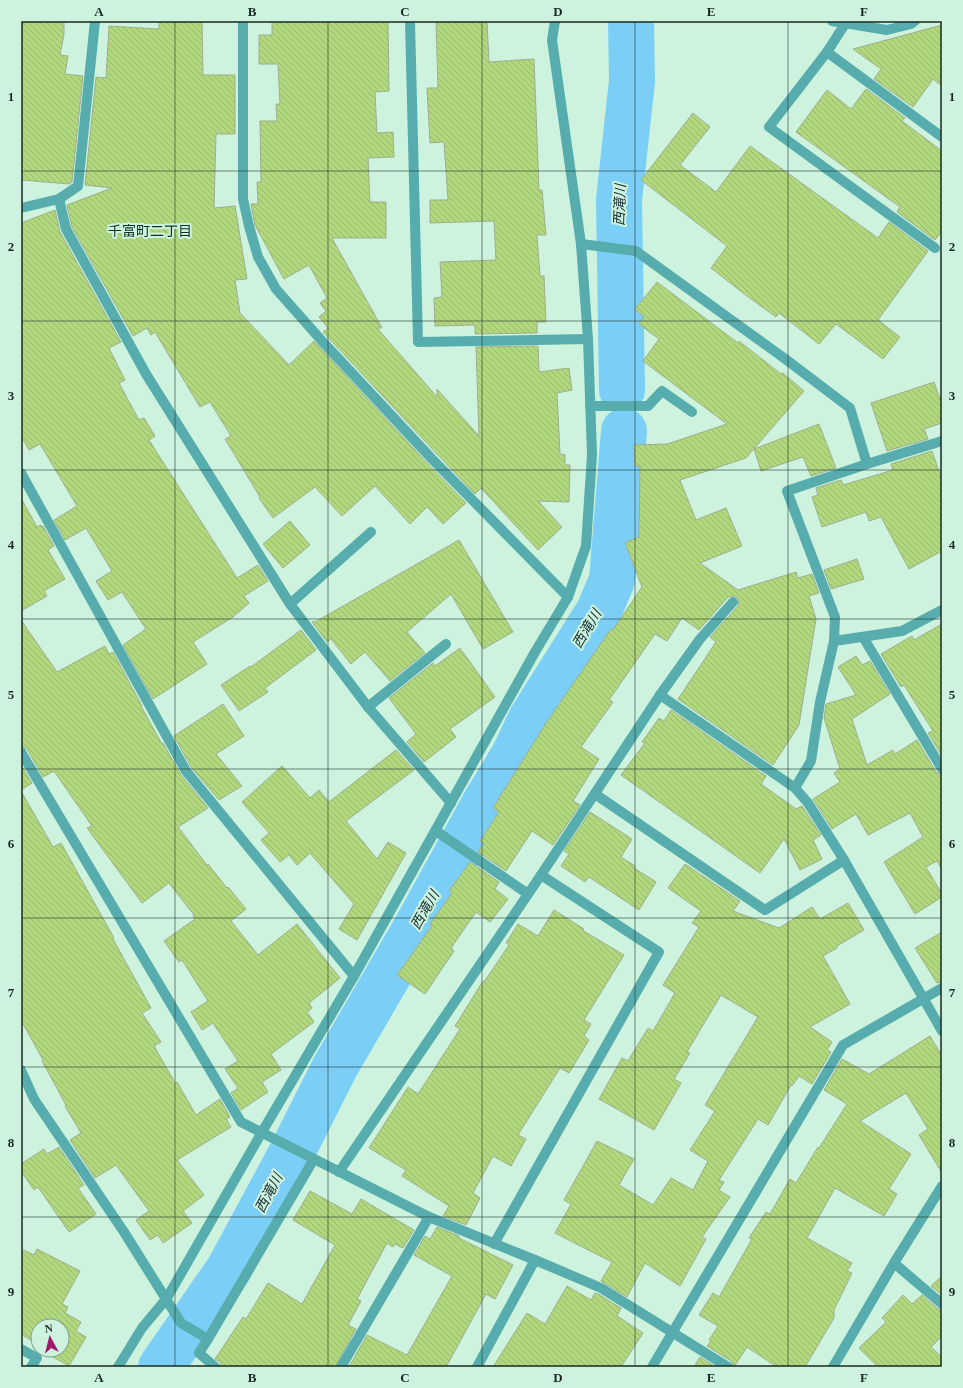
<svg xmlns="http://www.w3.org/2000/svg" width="963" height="1388" font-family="'Times New Roman','Noto Sans JP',serif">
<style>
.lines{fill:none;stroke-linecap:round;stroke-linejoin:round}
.river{stroke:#7bcff7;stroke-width:46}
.building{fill:url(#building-back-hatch);stroke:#9fae8e}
.minor{stroke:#57adad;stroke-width:10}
.grid{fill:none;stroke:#1a2921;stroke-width:1;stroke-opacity:0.55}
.labels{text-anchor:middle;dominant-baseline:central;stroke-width:4;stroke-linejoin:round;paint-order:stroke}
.water-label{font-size:14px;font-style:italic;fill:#182c35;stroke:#cdf3de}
.neighbourhood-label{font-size:14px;fill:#0f3022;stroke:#cdf3de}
.neatline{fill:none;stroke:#1a2921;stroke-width:1.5}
.grid-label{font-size:13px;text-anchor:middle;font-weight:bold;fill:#1a2921}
</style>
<defs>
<pattern id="building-back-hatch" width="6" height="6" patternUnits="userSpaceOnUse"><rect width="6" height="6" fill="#b2d87e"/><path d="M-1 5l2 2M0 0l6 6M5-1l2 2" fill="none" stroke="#98b96d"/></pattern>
</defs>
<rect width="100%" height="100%" fill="#cdf3de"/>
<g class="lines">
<g class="river">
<polyline points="622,390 619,200 632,81 631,21"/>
<polyline points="161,1367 229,1269 290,1156 335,1067 417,926 485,803 514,755 531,719 599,611 612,580 624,431"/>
</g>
</g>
<g class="building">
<polygon points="21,21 64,21 64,34 60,55 68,56 65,74 83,76 72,182 69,184 21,180"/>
<polygon points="159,21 202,21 203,75 235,75 235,134 216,134 214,208 235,206 247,279 235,280 240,313 289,365 314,341 427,463 466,503 443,524 427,507 410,524 375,486 342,516 315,487 273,518 259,498 260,497 225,439 231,436 210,402 200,407 155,332 151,335 147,328 133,336 72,227 67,205 112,188 85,185 96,77 106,78 109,26 159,29"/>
<polygon points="272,21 388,21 389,91 375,92 377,133 393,132 394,157 368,158 370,202 386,202 386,238 332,238 382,328 377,328 437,397 437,389 479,436 476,347 538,346 539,372 569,368 572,390 557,393 560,454 565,455 565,465 570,465 569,502 538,501 562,527 538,550 481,488 475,494 437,454 323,332 328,328 319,317 326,311 320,303 327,298 309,265 284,279 255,225 251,204 258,204 257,182 261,182 260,121 277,121 276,104 280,104 278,64 259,64 259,35 272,35"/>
<polygon points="436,21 487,21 489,62 534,59 539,190 542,190 546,235 537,235 540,276 544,276 546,322 537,322 537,333 475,334 475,325 435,326 434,298 442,297 440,262 496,260 494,221 430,223 430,200 448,200 444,142 430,143 427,88 438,88"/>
<polygon points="942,25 942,86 933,79 913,107 874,79 881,69 853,49"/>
<polygon points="866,89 905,118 902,121 942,151 942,231 935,240 897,212 900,207 796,132 827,90 851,109"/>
<polygon points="693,113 710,127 680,165 716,192 750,146 878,238 889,222 928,251 878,320 900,337 883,359 836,324 819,344 779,313 776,317 747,296 711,268 727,246 641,180"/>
<polygon points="55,210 60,232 121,342 109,348 125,380 119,383 139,420 144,418 155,436 149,440 237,578 258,565 268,581 244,596 249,603 233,617 193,642 207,664 153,699 123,645 146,629 122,592 108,600 96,581 112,571 86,528 65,540 54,520 77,506 40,444 29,450 21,436 21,223"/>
<polygon points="657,282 738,343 739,341 781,374 783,373 804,391 746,458 680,480 696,520 726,508 742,546 700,563 738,590 796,572 798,578 812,574 819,593 809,596 816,619 799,725 773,765 678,699 716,642 710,637 738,606 739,600 735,596 728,597 699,630 682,618 667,641 655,634 609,700 613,702 581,747 599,759 573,801 580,805 553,845 532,831 506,871 478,852 484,843 480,841 499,812 493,808 546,723 611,629 613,630 642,587 625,543 639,537 640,466 635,466 634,445 667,444 727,424 643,361 659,339 639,324 644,317 635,309"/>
<polygon points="934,382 942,404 942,423 924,429 928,439 887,451 871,403"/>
<polygon points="819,424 836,468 811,476 803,457 761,471 754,449"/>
<polygon points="932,451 942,480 942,551 909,569 881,517 869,521 866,512 822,527 812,497 818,495 816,488 841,480 843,485 893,470 891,464"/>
<polygon points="21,498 37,527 41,525 42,527 43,526 54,546 48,550 65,579 44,591 47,596 21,611"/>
<polygon points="290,521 310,545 283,568 263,544"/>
<polygon points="459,540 513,632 483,649 451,594 407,632 425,653 390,681 365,652 351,664 331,639 327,642 312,622 314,621 315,622"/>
<polygon points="857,559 864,579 831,589 824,570"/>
<polygon points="21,620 57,672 105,646 109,654 113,652 142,706 141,706 162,744 163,743 181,775 208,808 178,827 207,865 208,864 227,888 228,887 246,909 231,921 258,955 297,924 340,978 309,1003 312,1008 307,1012 314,1022 271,1054 281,1070 262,1082 268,1092 241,1110 231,1093 238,1088 225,1069 238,1061 213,1023 202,1030 191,1012 208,1001 182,960 179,962 164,941 195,919 193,916 194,915 169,883 142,903 87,828 92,826 54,771 43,777 27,749 21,746"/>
<polygon points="942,624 942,756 928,733 933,731 904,685 901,687 881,654 912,636 914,640"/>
<polygon points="301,630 316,650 265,688 268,692 239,711 221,685 250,666 251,667"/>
<polygon points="460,648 495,697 450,729 456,737 424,762 407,742 416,734 389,698 433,663 435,666"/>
<polygon points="856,656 862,665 870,661 890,694 852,719 867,765 893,750 895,754 917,740 936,772 942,775 942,870 937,861 926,867 942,894 942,897 915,914 884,862 923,837 910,813 868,835 856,814 832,829 813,799 840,782 834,773 840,769 824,718 826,704 856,695 838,667"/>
<polygon points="223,704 244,736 216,754 242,786 219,800 191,767 174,736"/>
<polygon points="671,710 766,776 761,784 796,809 802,806 821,835 813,840 822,859 800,870 784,839 760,873 621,775 645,743 642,742 659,718 664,721"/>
<polygon points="396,750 414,770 346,821 377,859 388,842 406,853 357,940 339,929 354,904 310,853 297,865 289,855 280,862 261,840 269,833 242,802 282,766 310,798 319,790 329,802"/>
<polygon points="21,765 32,783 21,790"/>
<polygon points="21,791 53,847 61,843 114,938 113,939 151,1008 142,1013 161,1042 154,1046 175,1083 177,1082 196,1115 220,1099 230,1117 226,1119 231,1127 177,1160 204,1195 183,1211 192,1223 163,1243 158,1235 150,1240 136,1220 149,1211 116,1165 95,1178 70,1140 81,1133 65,1106 66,1105 42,1061 43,1060 21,1020"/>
<polygon points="590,812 632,839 621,857 635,866 634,868 656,882 639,910 589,877 585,882 561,866 569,854 564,851"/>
<polygon points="470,862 499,882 495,889 508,899 490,922 476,912 451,948 454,951 425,994 397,975 432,926 430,924 452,893 449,891"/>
<polygon points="685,864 740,901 733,911 779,928 812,907 820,919 848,903 864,930 837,946 837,948 823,956 850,1004 810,1027 832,1042 827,1050 831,1052 812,1084 799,1076 792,1086 791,1085 768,1125 758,1119 719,1180 724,1182 719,1190 730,1197 702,1237 706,1239 680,1286 645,1263 627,1297 601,1281 612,1262 555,1233 571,1204 564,1200 597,1141 634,1159 619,1185 653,1205 671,1178 693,1190 708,1161 690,1150 715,1111 705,1105 758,1017 721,995 687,1052 690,1053 674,1079 681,1083 654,1130 599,1099 622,1058 628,1061 648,1028 653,1031 675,993 663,985 699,927 692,923 701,911 668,888"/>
<polygon points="554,910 584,929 582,930 624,955 584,1020 591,1024 584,1036 589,1040 569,1073 560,1068 518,1135 526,1139 511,1166 493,1156 473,1193 480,1198 466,1225 443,1216 449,1206 402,1176 406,1170 369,1148 408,1087 418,1094 460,1029 455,1026 483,981 484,982 509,945 506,943 518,924 538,936"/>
<polygon points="942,932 942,982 937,983 915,948"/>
<polygon points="930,1036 942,1056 942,1173 919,1135 928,1129 906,1093 860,1121 911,1154 889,1189 897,1194 884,1216 835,1188 807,1238 852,1263 847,1271 852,1273 834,1310 834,1318 805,1367 777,1367 747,1347 734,1367 731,1361 707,1346 711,1341 709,1340 718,1326 699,1315 713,1293 719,1297 752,1239 749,1238 766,1212 770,1214 790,1179 796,1183 818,1147 819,1148 847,1104 824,1090 842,1059 869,1074"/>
<polygon points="59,1147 84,1185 78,1188 96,1214 69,1232 38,1187 34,1190 21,1171 21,1164 44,1149 47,1154"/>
<polygon points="310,1191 352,1214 361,1199 414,1230 403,1248 395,1244 393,1247 387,1243 357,1299 361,1301 348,1325 356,1329 335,1367 221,1367 220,1362 215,1359 243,1317 246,1319 268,1283 302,1304 335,1245 293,1220"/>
<polygon points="437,1227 459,1236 459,1238 513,1265 495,1299 486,1294 446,1367 349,1367 367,1335 407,1355 452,1276 414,1255 425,1236 430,1239"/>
<polygon points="21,1249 34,1255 37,1249 80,1271 62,1304 68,1307 65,1313 81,1322 76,1331 86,1337 69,1366 46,1353 47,1351 46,1350 62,1350 62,1326 38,1326 38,1345 21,1334"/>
<polygon points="942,1276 942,1295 931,1286"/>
<polygon points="567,1286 591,1300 595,1293 598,1294 621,1308 617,1316 643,1333 621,1367 493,1367 527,1313 545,1324"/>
<polygon points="903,1295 912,1304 922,1295 938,1309 942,1310 942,1336 931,1347 942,1357 942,1367 878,1367 859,1348 886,1322 882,1318"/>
<polygon points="700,1357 716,1367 694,1367"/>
</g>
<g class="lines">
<g class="minor">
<polyline points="243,21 243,199 249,226 258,257 276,289 322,341 432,459 568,597"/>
<polyline points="410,21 418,342 588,339"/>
<polyline points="832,21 887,30 911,24 915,21"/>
<polyline points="845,24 827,52 942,137"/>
<polyline points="827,52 769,127 935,248"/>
<polyline points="59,199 66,229 146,374 290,604 368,707 451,803"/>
<polyline points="21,208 59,199 78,186 95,21"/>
<polyline points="581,244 636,251 788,361 850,408 867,464 787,491 835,617 834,641 820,702 811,761 795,788"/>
<polyline points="590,406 648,406 662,391 692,412"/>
<polyline points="867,464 942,441"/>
<polyline points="21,473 186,771 354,976"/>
<polyline points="290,604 371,532"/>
<polyline points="863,637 942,769"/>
<polyline points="834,641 902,631 942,610"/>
<polyline points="660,695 700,639 733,602"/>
<polyline points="368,707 446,644"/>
<polyline points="21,752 241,1122 429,1217 535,1260 601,1288 728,1367"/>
<polyline points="595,794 765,910 844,860"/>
<polyline points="436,831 528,894"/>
<polyline points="21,1070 34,1099 124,1232 181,1323 208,1339 199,1353 215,1367"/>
<polyline points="339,1172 541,875 660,695 795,788 808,803 844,860 942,1031"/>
<polyline points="494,1244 659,952 541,875"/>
<polyline points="894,1263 942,1304"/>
<polyline points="208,1339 314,1159"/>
<polyline points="21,1349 37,1358 31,1367"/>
<polyline points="118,1367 142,1328 167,1298 262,1132 354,976 535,652 568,597 586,546 592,455 588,339 581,244 552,40 555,21"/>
<polyline points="341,1367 429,1217"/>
<polyline points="477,1367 535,1260"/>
<polyline points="652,1367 843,1045 942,988"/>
<polyline points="833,1367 894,1263 942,1186"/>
</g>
</g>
<path class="grid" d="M175 21V1367M328 21V1367M482 21V1367M635 21V1367M788 21V1367M21 171H942M21 321H942M21 470H942M21 619H942M21 769H942M21 918H942M21 1067H942M21 1217H942"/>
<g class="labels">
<g class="water-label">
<text transform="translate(620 205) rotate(-88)">西滝川</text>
<text transform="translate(587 629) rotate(-59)">西滝川</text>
<text transform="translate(425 910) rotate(-60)">西滝川</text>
<text transform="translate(269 1193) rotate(-62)">西滝川</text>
</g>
<g class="neighbourhood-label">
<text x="150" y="231">千富町二丁目</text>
</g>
</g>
<rect width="963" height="1388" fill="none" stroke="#cdf3de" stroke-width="44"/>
<g transform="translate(50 1338) rotate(353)"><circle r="19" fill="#cdf3de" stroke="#85a292"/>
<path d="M0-3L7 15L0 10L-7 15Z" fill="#a01a69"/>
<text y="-6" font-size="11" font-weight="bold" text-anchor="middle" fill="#1a2921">N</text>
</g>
<rect x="22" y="22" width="919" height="1344" class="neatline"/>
<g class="grid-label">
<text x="99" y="16">A</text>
<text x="252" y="16">B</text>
<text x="405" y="16">C</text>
<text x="558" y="16">D</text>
<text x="711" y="16">E</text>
<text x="864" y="16">F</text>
<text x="11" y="101">1</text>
<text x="952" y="101">1</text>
<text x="11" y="251">2</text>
<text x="952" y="251">2</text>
<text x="11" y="400">3</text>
<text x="952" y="400">3</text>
<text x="11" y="549">4</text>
<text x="952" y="549">4</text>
<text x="11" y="699">5</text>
<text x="952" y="699">5</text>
<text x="11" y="848">6</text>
<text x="952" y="848">6</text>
<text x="11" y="997">7</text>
<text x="952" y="997">7</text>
<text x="11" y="1147">8</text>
<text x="952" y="1147">8</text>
<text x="11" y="1296">9</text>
<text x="952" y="1296">9</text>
<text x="99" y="1382">A</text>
<text x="252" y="1382">B</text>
<text x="405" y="1382">C</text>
<text x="558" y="1382">D</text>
<text x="711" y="1382">E</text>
<text x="864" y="1382">F</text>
</g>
</svg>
